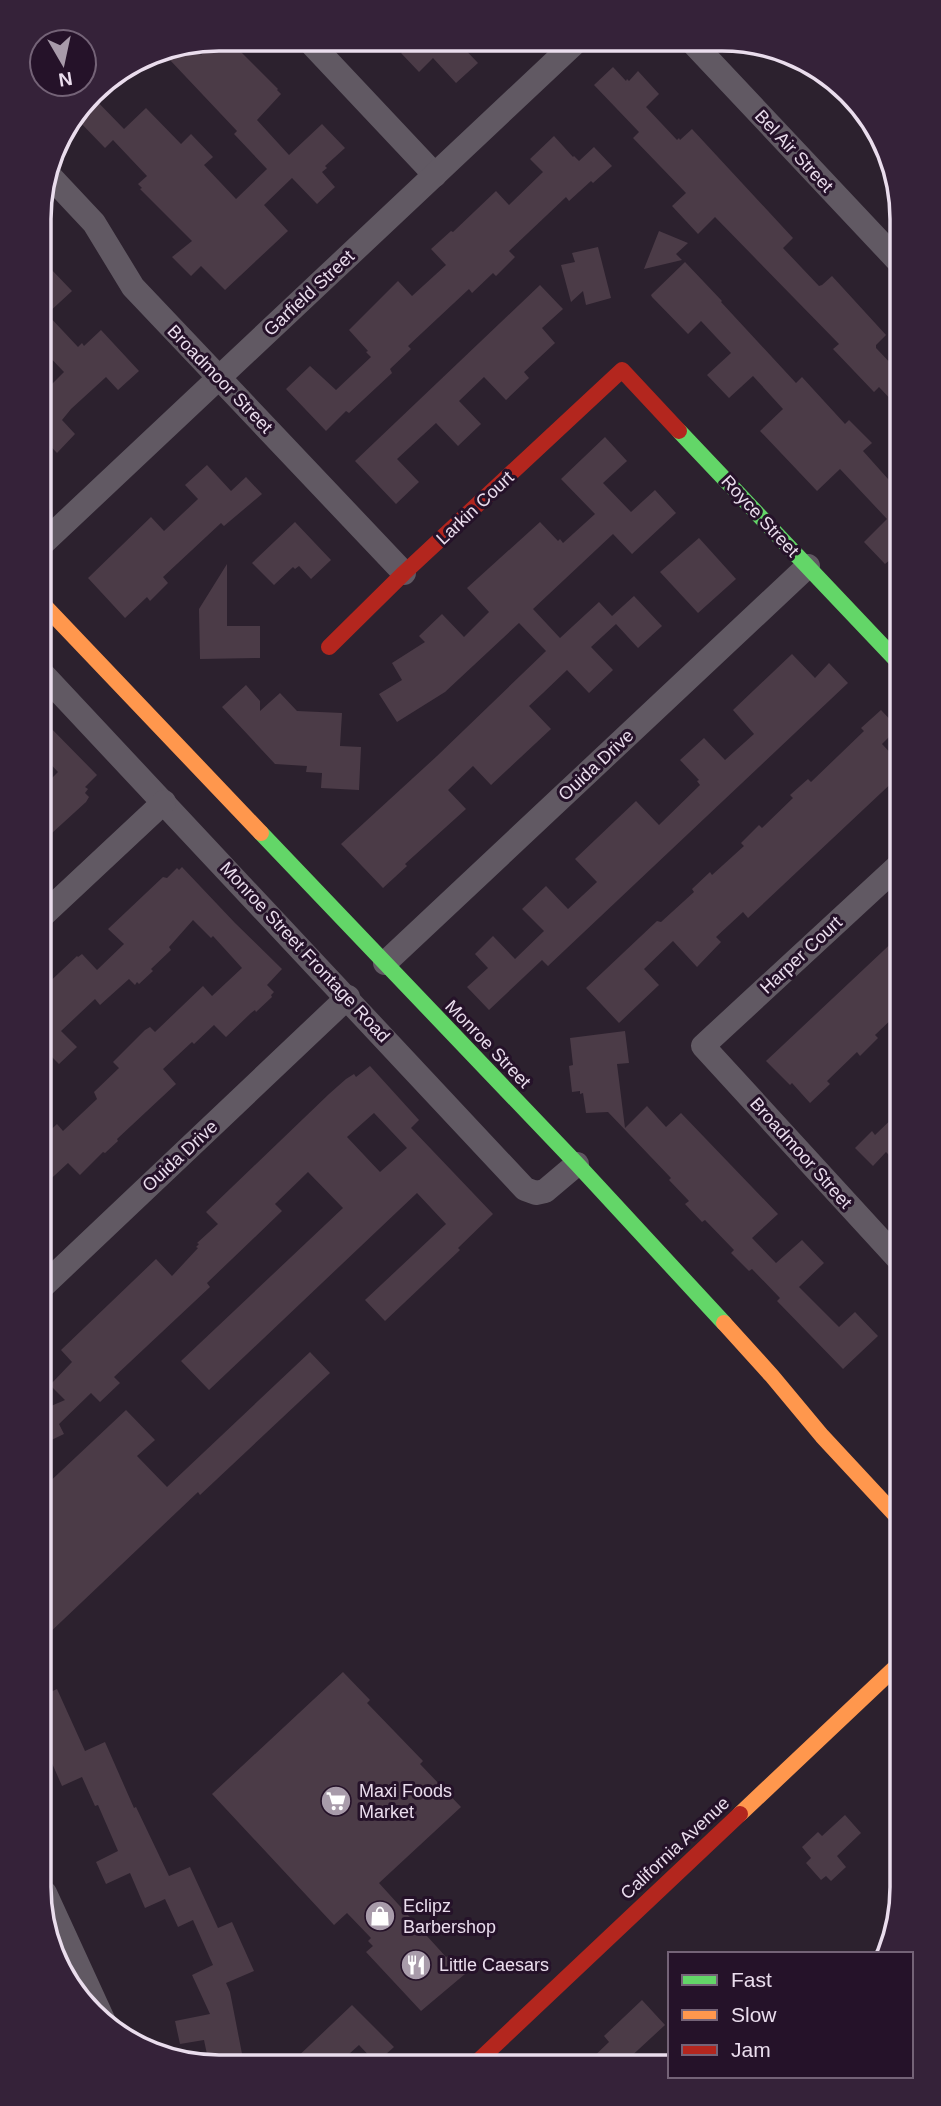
<svg xmlns="http://www.w3.org/2000/svg" width="941" height="2106" font-family="Helvetica,sans-serif">
<style>
.building{fill:#4b3b47;fill-rule:evenodd}
.lines{fill:none;stroke-linecap:round;stroke-linejoin:round}
.street{stroke:#615963;stroke-width:24}
.fast{stroke:#63d668;stroke-width:16}
.slow{stroke:#ff974d;stroke-width:16}
.jam{stroke:#b3261e;stroke-width:16}
.labels{text-anchor:middle;dominant-baseline:central;stroke-width:6;stroke-linejoin:round;paint-order:stroke}
.street-label{font-size:18px;fill:#eadded;stroke:#251229}
.poi-label{font-size:18px;fill:#eadded;stroke:#251229;text-anchor:start}
.rim{fill:none;stroke:#eadded;stroke-width:3.5}
</style>
<rect width="100%" height="100%" fill="#2c212e"/>
<g class="building">
<polygon points="219,38 231,39 241,48 239,50 278,89 277,90 281,94 257,120 289,155 322,124 345,148 325,166 327,168 322,172 335,187 317,204 292,178 264,205 288,231 225,290 201,266 191,276 172,257 192,241 140,189 142,188 138,184 147,176 113,140 105,148 74,116 91,95 124,129 146,108 181,144 191,134 213,157 204,165 236,199 267,169 234,134 237,131 169,59 183,46 191,44 201,55"/>
<polygon points="415,40 456,40 478,63 456,83 433,58 419,72 401,53"/>
<polygon points="613,67 626,81 627,79 629,81 638,71 659,94 646,107 677,140 679,138 680,140 692,129 793,238 783,248 819,286 822,285 832,276 886,335 876,345 876,348 897,370 897,406 879,387 874,392 833,349 839,344 715,217 698,234 672,206 686,193 633,138 639,132 594,85"/>
<polygon points="554,136 573,157 574,156 579,161 594,147 612,166 593,183 591,181 569,201 566,197 509,251 515,257 496,276 493,273 472,293 469,289 408,346 411,349 390,369 392,373 349,413 346,411 326,431 286,389 310,366 336,390 371,357 366,352 368,351 349,330 398,281 412,296 446,265 431,249 451,231 453,232 496,191 509,205 543,172 530,159"/>
<polygon points="659,231 688,243 676,254 682,260 644,269"/>
<polygon points="598,247 611,298 586,305 583,291 571,302 561,265 575,262 572,253"/>
<polygon points="685,262 722,301 721,302 796,383 802,377 845,424 849,420 872,443 863,451 897,489 898,553 885,564 864,542 887,519 840,469 817,491 760,431 783,409 753,376 729,398 707,375 731,353 701,321 688,334 652,297 651,295"/>
<polygon points="49,267 72,291 47,314 78,347 82,343 84,346 101,330 139,371 118,390 106,377 71,409 62,420 75,434 57,453 40,435 40,396 64,372 39,346 39,276"/>
<polygon points="540,285 563,309 542,328 555,343 524,372 529,378 506,400 484,377 459,401 481,424 458,446 436,423 397,459 419,482 396,504 355,461"/>
<polygon points="605,437 627,461 603,483 631,512 655,490 676,513 632,554 613,534 533,609 560,638 599,602 612,616 634,596 662,626 638,648 616,624 591,647 613,670 589,693 567,670 543,693 529,706 551,729 491,785 473,766 448,790 466,809 405,864 407,866 383,888 341,844 437,756 546,651 519,623 445,692 397,722 379,694 402,680 392,663 425,642 419,636 442,614 464,637 489,612 467,588 540,522 558,541 560,539 563,543 595,514 561,479"/>
<polygon points="207,465 231,491 246,477 262,494 224,526 221,523 163,577 168,583 150,601 147,597 125,618 88,578 151,517 164,531 198,499 185,485"/>
<polygon points="295,522 331,560 311,579 299,566 295,569 293,567 274,585 252,563"/>
<polygon points="699,538 736,579 698,613 660,572"/>
<polygon points="227,564 227,626 260,626 260,658 200,659 199,609"/>
<polygon points="792,654 815,678 829,663 848,683 548,966 542,960 489,1010 467,987 488,968 475,954 493,936 515,959 544,931 522,909 546,886 568,909 597,882 575,859 636,801 659,825 700,785 697,781 699,780 680,760 704,738 725,760 754,734 733,710"/>
<polygon points="246,685 260,701 260,711 280,693 297,711 342,713 340,746 361,747 359,790 321,788 322,773 306,772 307,766 275,764 222,707"/>
<polygon points="881,710 898,728 882,744 898,761 898,777 748,918 743,912 716,937 721,942 697,967 673,941 644,969 659,985 619,1023 586,988 657,921 661,922 694,892 692,889 710,872 712,875 744,846 741,843 759,825 762,828 793,798 790,795 808,779 811,782 864,731 861,728"/>
<polygon points="41,718 97,775 85,787 88,789 85,793 89,797 86,802 41,843 41,789 58,772 41,754"/>
<polygon points="182,867 235,923 282,969 267,985 274,992 271,995 272,997 256,1012 255,1010 251,1013 226,1037 214,1025 194,1044 192,1042 163,1069 176,1084 117,1139 118,1141 105,1153 103,1152 80,1175 68,1163 42,1187 42,1138 57,1124 63,1131 97,1099 94,1092 119,1068 113,1062 145,1030 150,1027 155,1032 203,986 212,996 242,968 213,936 211,938 193,920 169,947 171,950 151,969 153,971 139,984 137,982 135,985 129,979 100,1005 95,999 61,1031 77,1047 59,1064 50,1055 42,1063 42,989 77,956 78,957 82,954 97,970 124,944 108,929 163,877 167,878 177,868 179,870"/>
<polygon points="899,936 899,1012 875,1035 878,1038 860,1056 857,1052 827,1081 830,1084 810,1103 792,1083 790,1085 766,1061"/>
<polygon points="625,1031 629,1063 617,1064 625,1128 647,1106 666,1127 681,1113 778,1214 752,1238 776,1263 802,1240 824,1263 799,1287 839,1327 855,1312 878,1336 843,1369 777,1301 780,1298 752,1269 749,1271 731,1253 734,1250 705,1220 702,1222 685,1204 689,1201 669,1180 671,1178 608,1112 586,1113 583,1093 580,1094 580,1091 572,1092 569,1066 573,1065 570,1038"/>
<path d="M370 1066 419 1120 411 1128 493 1214 458 1248 460 1250 385 1321 365 1300 446 1224 417 1193 209 1390 181 1361 343 1208 308 1172 275 1204 282 1211 207 1283 210 1287 114 1377 120 1383 100 1402 91 1393 59 1424 64 1434 43 1444V1388L51 1406 65 1400 50 1385 72 1362 61 1350 156 1259 172 1276 198 1248 196 1247 199 1244 197 1243 218 1224 206 1212 329 1094 346 1079 354 1074 356 1077ZM374 1113 407 1148 380 1172 347 1137Z"/>
<polygon points="899,1112 900,1166 886,1152 873,1166 855,1148 872,1131 875,1135"/>
<polygon points="310,1352 330,1373 200,1495 198,1492 44,1638 43,1488 126,1410 155,1440 137,1456 167,1487"/>
<polygon points="343,1672 370,1700 367,1703 423,1761 420,1764 461,1807 379,1883 446,1957 448,1956 465,1974 421,2011 366,1952 373,1946 368,1941 371,1938 347,1913 334,1925 212,1794"/>
<polygon points="57,1689 85,1751 105,1742 134,1808 136,1807 169,1876 190,1867 218,1928 232,1922 254,1971 226,1983 230,1992 244,2064 209,2064 204,2040 180,2044 175,2021 210,2014 192,1975 213,1965 193,1920 178,1927 165,1899 145,1908 130,1873 106,1884 96,1862 118,1851 98,1805 95,1806 82,1777 62,1786 44,1745 44,1695"/>
<polygon points="845,1815 861,1833 837,1856 846,1867 831,1881 826,1876 821,1880 806,1863 811,1858 802,1847 818,1832 822,1836"/>
<polygon points="642,2000 665,2025 625,2062 588,2062 609,2042 604,2036"/>
<polygon points="352,2005 394,2047 376,2063 359,2045 339,2063 290,2064"/>
</g>
<g class="lines">
<g class="street">
<polyline points="307,39 435,175"/>
<polyline points="691,41 897,260"/>
<polyline points="48,174 94,223 133,287 404,573"/>
<polyline points="40,546 577,41"/>
<polyline points="40,671 525,1189 536,1193 545,1191 577,1164"/>
<polyline points="899,865 703,1046 900,1261"/>
<polyline points="41,917 164,802"/>
<polyline points="385,963 808,566"/>
<polyline points="43,1286 348,997"/>
<polyline points="45,1893 106,2026"/>
</g>
<g class="fast">
<polyline points="679,431 898,662"/>
<polyline points="261,833 577,1164 724,1323"/>
</g>
<g class="slow">
<polyline points="40,601 261,833"/>
<polyline points="724,1323 772,1376 822,1436 901,1521"/>
<polyline points="740,1814 901,1662"/>
</g>
<g class="jam">
<polyline points="329,647 404,573 622,370 679,431"/>
<polyline points="476,2063 740,1814"/>
</g>
</g>
<defs>
<g id="supermarket-disc" transform="scale(1.575)"><circle r="9.5" fill="#a89baa" stroke="#251229"/><path d="M-6-5.5h2.5l.6 2H6L4.5 2H-2.5L-4.4-4H-6ZM-1.5 3.2a1.3 1.3 0 1 0 .1 0ZM3 3.2a1.3 1.3 0 1 0 .1 0Z" fill="#fff"/></g>
<g id="shop-disc" transform="scale(1.575)"><circle r="9.5" fill="#a89baa" stroke="#251229"/><path d="M-5-2.5h2.3a2.7 3.5 0 0 1 5.4 0H5L5.5 6h-11ZM-1.5-2.5h3a1.5 2.3 0 0 0-3 0Z" fill="#fff"/></g>
<g id="restaurant-disc" transform="scale(1.575)"><circle r="9.5" fill="#a89baa" stroke="#251229"/><path d="M-5-6h1v4h1v-4h1v4h1v-4h1v5L-1.5 .5V6h-2V.5L-5-1ZM5-6V6H3V1.5H1.5Q1.5-4 5-6Z" fill="#fff"/></g>
</defs>
<g fill-rule="evenodd">
<use href="#supermarket-disc" x="336" y="1801"/>
<use href="#shop-disc" x="380" y="1916"/>
<use href="#restaurant-disc" x="416" y="1965"/>
</g>
<g class="labels">
<g class="street-label">
<text transform="translate(794 151) rotate(47)">Bel Air Street</text>
<text transform="translate(309 293) rotate(-43)">Garfield Street</text>
<text transform="translate(220 379) rotate(46)">Broadmoor Street</text>
<text transform="translate(475 508) rotate(-43)">Larkin Court</text>
<text transform="translate(760 516) rotate(47)">Royce Street</text>
<text transform="translate(596 765) rotate(-43)">Ouida Drive</text>
<text transform="translate(305 952) rotate(47)">Monroe Street Frontage Road</text>
<text transform="translate(801 955) rotate(-43)">Harper Court</text>
<text transform="translate(488 1044) rotate(46)">Monroe Street</text>
<text transform="translate(801 1153) rotate(48)">Broadmoor Street</text>
<text transform="translate(180 1156) rotate(-43)">Ouida Drive</text>
<text transform="translate(675 1848) rotate(-43)">California Avenue</text>
</g>
<g class="poi-label">
<text x="359" y="1791">Maxi Foods<tspan x="359" dy="21">Market</tspan></text>
<text x="403" y="1906">Eclipz<tspan x="403" dy="21">Barbershop</tspan></text>
<text x="439" y="1965">Little Caesars</text>
</g>
</g>
<path d="M0 0H941V2106H0ZM219 51H722A168 168 0 0 1 890 219V1887A168 168 0 0 1 722 2055H219A168 168 0 0 1 51 1887V219A168 168 0 0 1 219 51Z" fill="#352239" fill-rule="evenodd"/>
<path class="rim" d="M219 51H722A168 168 0 0 1 890 219V1887A168 168 0 0 1 722 2055H219A168 168 0 0 1 51 1887V219A168 168 0 0 1 219 51Z"/>
<rect x="668" y="1952" width="245" height="126" fill="#251229" stroke="#746377" stroke-width="2"/>
<rect x="682" y="1975" width="35" height="10" fill="#63d668" stroke="#746377" stroke-width="2"/>
<text x="731" y="1987" font-size="21" fill="#eadded">Fast</text>
<rect x="682" y="2010" width="35" height="10" fill="#ff974d" stroke="#746377" stroke-width="2"/>
<text x="731" y="2022" font-size="21" fill="#eadded">Slow</text>
<rect x="682" y="2045" width="35" height="10" fill="#b3261e" stroke="#746377" stroke-width="2"/>
<text x="731" y="2057" font-size="21" fill="#eadded">Jam</text>
<g transform="translate(63 63) rotate(171)"><circle r="33" fill="#251229" stroke="#746377" stroke-width="2"/>
<path d="M0-5L12 26L0 18L-12 26Z" fill="#a89baa"/>
<text y="-10" font-size="19" font-weight="bold" text-anchor="middle" fill="#eadded">N</text>
</g>
</svg>
